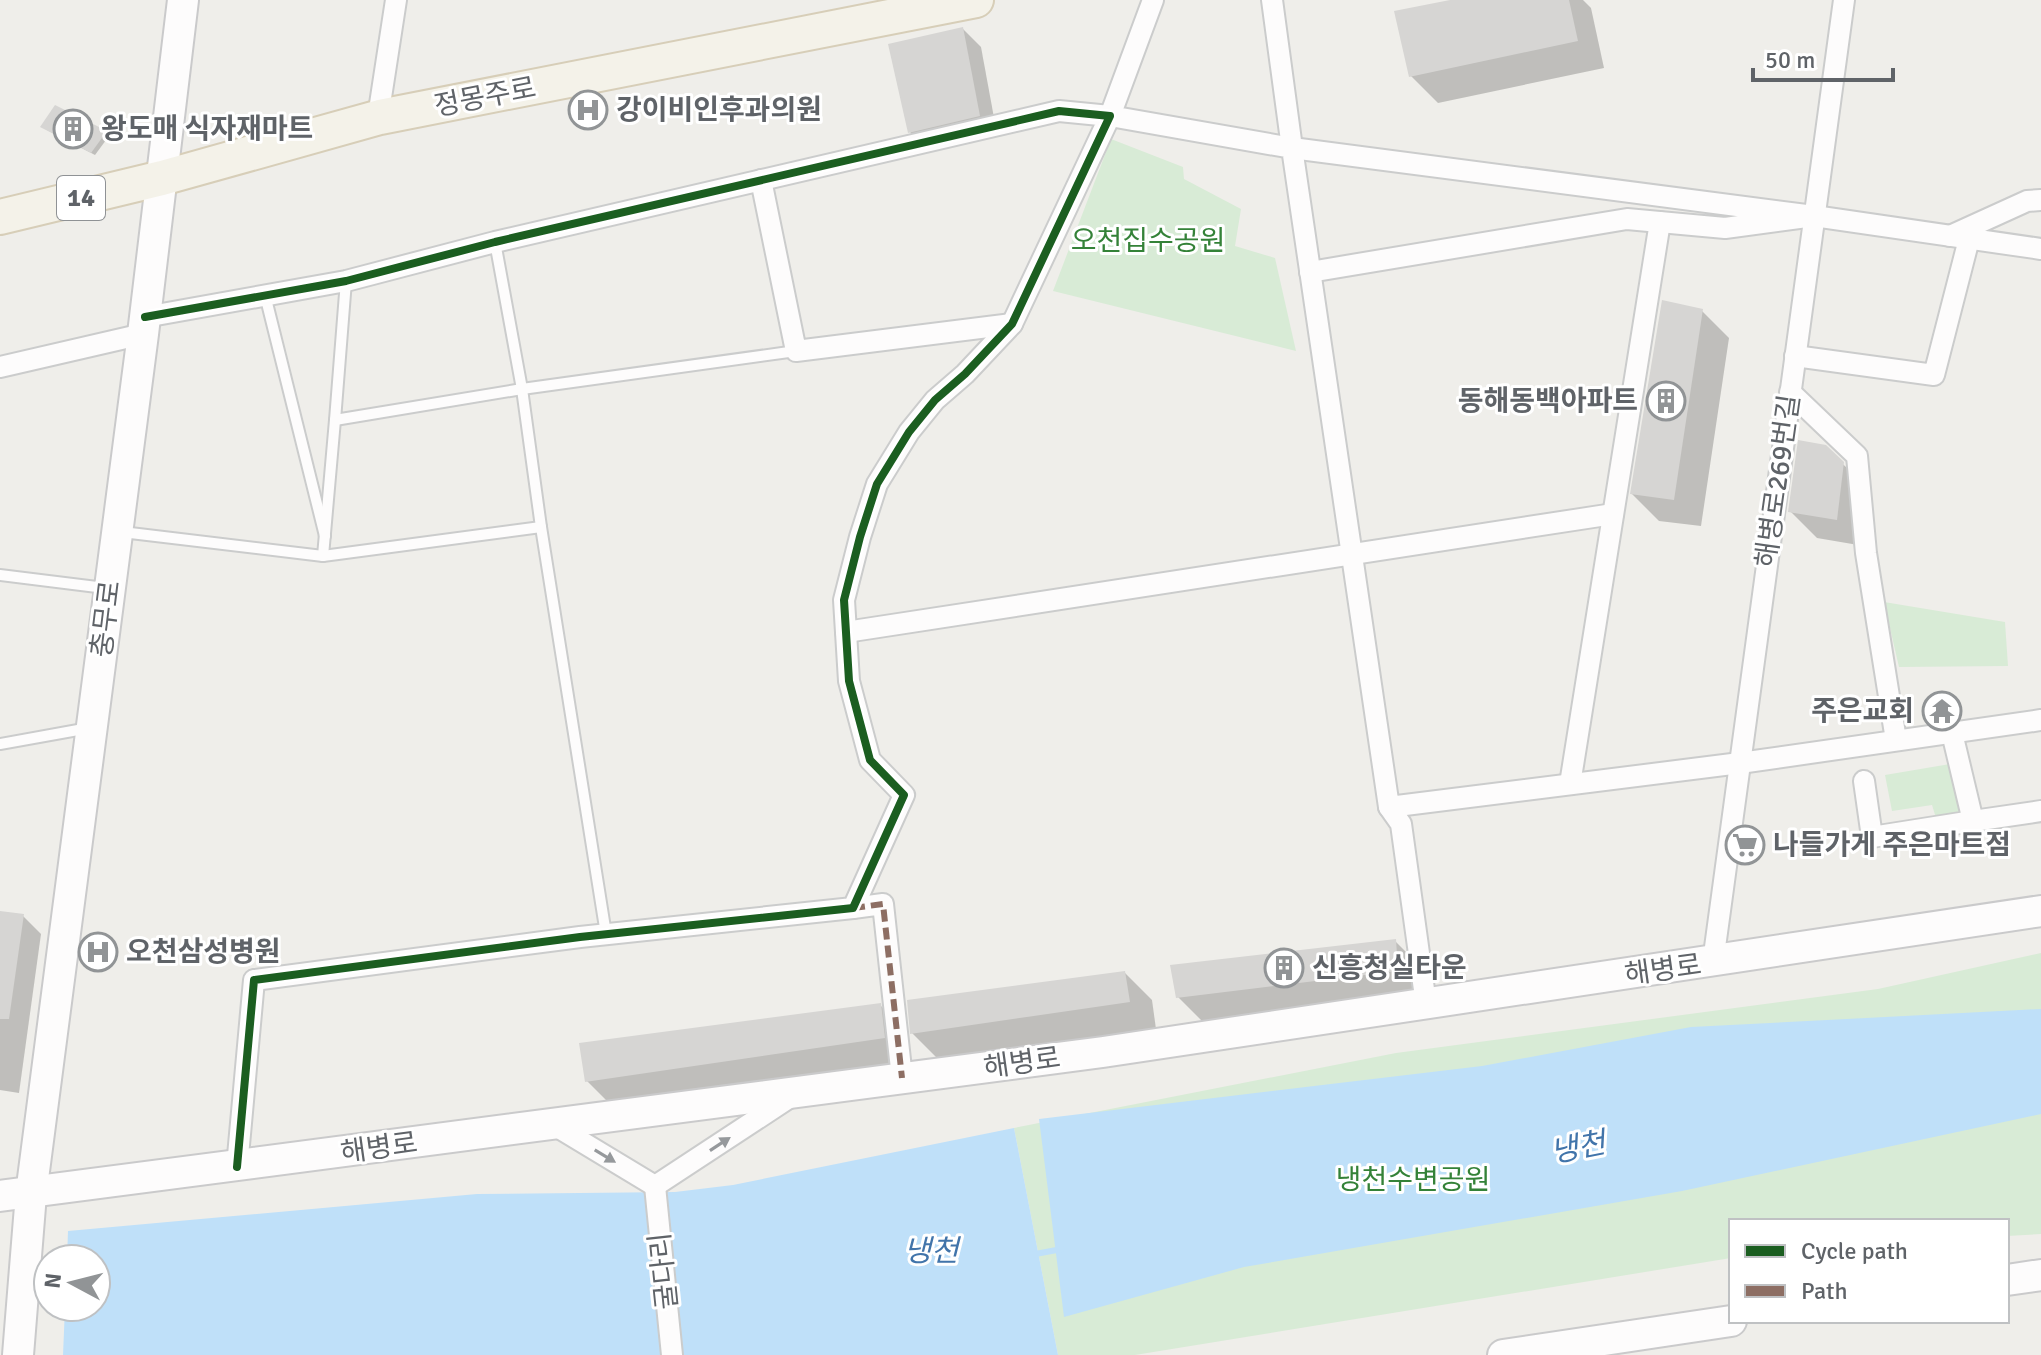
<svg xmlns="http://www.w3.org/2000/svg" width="2041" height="1355" font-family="Signika,'Noto Sans KR',sans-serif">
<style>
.green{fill:#d8ebd6}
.water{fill:#bfe0f9}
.shadow{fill:#0003}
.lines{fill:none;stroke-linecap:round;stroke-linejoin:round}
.stream{stroke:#bfe0f9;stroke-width:6}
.building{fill:#d6d5d3}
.lane-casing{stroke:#cbcccc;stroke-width:14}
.street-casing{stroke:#cbcccc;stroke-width:24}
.secondary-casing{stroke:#cacacb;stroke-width:34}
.primary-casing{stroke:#d7ceb8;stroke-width:38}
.lane{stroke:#fdfcfc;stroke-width:10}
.street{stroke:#fdfcfc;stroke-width:20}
.secondary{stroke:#fdfcfc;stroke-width:30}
.primary{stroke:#f4f2e9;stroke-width:34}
.quiet{stroke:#8d6e63;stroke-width:6;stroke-dasharray:12 6;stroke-linecap:butt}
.cycleway-casing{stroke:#fff;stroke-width:13}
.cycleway{stroke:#1b5e20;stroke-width:8}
.oneway{fill:#96999c}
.labels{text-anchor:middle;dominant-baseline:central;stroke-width:6;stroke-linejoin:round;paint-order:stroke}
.shield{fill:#fff;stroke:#8f9295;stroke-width:2}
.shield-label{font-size:26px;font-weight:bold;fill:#5f6368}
.street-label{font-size:28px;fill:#5f6368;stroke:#fff}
.poi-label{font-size:28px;font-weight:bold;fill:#5f6368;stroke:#fff;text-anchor:start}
.park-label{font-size:28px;fill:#348238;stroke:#fff}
.water-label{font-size:30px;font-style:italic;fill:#4174aa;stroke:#fff}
</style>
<rect width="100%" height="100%" fill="#efeeea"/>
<g class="green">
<polygon points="1111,139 1183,167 1184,179 1241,209 1235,246 1275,258 1296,351 1053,291"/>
<polygon points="1884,602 2005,622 2008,666 1899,667"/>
<polygon points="1950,764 1961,811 1936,818 1932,805 1892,811 1885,775"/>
<polygon points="2041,953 2041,1234 2007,1236 2007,1221 1731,1221 1731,1258 1135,1355 1058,1355 1014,1128 1396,1053 1878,989"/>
</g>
<g class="water">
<polygon points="2041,1009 2041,1114 1682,1191 1244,1267 1064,1317 1039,1119 1482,1066 1691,1027"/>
<polygon points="1014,1128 1058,1355 63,1355 65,1307 96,1307 96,1259 67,1259 68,1231 477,1194 675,1192 733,1185"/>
</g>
<g class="shadow">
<polygon points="1461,0 1583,0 1591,8 1604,68 1438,103 1411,76"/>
<polygon points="963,29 981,47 997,134 928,150 910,132"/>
<polygon points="47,130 106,132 109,136 95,155"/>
<polygon points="1702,311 1729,338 1701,526 1659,521 1632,494"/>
<polygon points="1825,447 1871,491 1864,546 1817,538 1790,511"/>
<polygon points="0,913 23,916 41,934 19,1093 0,1090"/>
<polygon points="1396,942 1423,969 1424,997 1205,1024 1178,997"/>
<polygon points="1125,973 1152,1000 1156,1029 939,1060 912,1033"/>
<polygon points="880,1005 907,1032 911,1064 614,1108 587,1081"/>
</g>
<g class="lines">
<polyline class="stream" points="1030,1255 1062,1249"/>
</g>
<g class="building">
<polygon points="1450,0 1569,0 1578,41 1409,77 1394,11"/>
<polygon points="963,27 980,116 908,133 888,44"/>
<polygon points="55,105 107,131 91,153 40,127"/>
<polygon points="1662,300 1703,309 1674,500 1630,494"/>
<polygon points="1798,440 1826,445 1844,462 1837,520 1788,512"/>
<polygon points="0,911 24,914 9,1019 0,1019"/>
<polygon points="1396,939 1398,971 1176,998 1170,965"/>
<polygon points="1125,971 1130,1002 910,1034 907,1000"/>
<polygon points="881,1003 885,1038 585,1082 579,1043"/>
</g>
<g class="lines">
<g class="lane-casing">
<g id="lane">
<polyline points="495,242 522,389 541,527 606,934"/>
<polyline points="346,281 335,420 522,389 796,351"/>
<polyline points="265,295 325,536"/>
<polyline points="122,532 323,556 541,527"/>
<polyline points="323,556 335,420"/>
<polyline points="0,575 105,588"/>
<polyline points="0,744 89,728"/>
</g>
</g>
<g class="street-casing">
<g id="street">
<polyline points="1153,0 1110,116 1292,148 1389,807 1740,763 2041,720"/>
<polyline points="1272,0 1292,148 1814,216 1725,228 1627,219 1310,272"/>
<polyline points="378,117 396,0"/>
<polyline points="761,180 796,351 1012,324"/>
<polyline points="1814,216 2041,249"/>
<polyline points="1950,236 2027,201 2041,200"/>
<polyline points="145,317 346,281 495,242 1059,111 1110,116 1012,324 965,374 935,400 909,432 877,484 860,537 844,600 849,681 870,760 904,795 853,908 580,937 254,980 237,1167"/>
<polyline points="1795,356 1934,375 1969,239"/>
<polyline points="0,367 143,334"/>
<polyline points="1790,392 1857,456 1866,553 1896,740"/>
<polyline points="846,632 1613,514"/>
<polyline points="1864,781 1872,837 1973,821 1952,733"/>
<polyline points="1570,784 1660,222"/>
<polyline points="1389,807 1401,824 1426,1004"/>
<polyline points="1973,821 2041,811"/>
<polyline points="853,908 883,904 902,1078"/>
<polyline points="1713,962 1844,0"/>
<polyline points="554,1125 655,1186"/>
<polyline points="655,1186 792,1096"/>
<polyline points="655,1186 672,1355"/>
</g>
</g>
<g class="secondary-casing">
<g id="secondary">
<polyline points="0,1196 1103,1052 2041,911"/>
<polyline points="2007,1280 2041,1275"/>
<polyline points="18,1355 31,1194 143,334 183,0"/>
<polyline points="1503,1355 1731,1321"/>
</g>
</g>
<g class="primary-casing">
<polyline id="primary" points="0,217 162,178 380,117 976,0"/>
</g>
<use href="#lane" class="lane"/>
<use href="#street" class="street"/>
<use href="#secondary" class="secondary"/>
<use href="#primary" class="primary"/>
<polyline class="quiet" points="853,908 883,904 902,1078"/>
<g class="cycleway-casing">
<polyline id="cycleway" points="145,317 346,281 495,242 1059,111 1110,116 1012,324 965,374 935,400 909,432 877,484 860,537 844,600 849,681 870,760 904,795 853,908 580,937 254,980 237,1167"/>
</g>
<use href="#cycleway" class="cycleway"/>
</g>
<defs><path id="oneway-solid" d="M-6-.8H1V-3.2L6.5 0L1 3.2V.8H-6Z" transform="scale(2)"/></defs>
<g class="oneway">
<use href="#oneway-solid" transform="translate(720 1144) rotate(-33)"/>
<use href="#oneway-solid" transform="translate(605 1156) rotate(31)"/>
</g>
<defs>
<g id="hospital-ring" transform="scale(2)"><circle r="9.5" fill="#fff" stroke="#919496" stroke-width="1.5"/><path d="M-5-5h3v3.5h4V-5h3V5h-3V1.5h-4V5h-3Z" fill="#919496"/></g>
<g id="building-ring" transform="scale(2)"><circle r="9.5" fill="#fff" stroke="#919496" stroke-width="1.5"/><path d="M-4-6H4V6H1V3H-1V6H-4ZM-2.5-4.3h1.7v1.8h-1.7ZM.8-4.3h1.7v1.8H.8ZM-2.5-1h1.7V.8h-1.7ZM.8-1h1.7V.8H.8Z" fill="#919496"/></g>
<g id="temple-ring" transform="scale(2)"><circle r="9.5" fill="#fff" stroke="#919496" stroke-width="1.5"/><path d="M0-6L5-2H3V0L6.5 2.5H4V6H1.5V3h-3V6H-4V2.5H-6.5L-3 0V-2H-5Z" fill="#919496"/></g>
<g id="supermarket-ring" transform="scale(2)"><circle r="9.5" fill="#fff" stroke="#919496" stroke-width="1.5"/><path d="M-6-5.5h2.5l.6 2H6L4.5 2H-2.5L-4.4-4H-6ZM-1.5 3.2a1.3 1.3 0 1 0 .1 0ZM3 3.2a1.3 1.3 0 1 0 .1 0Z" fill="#919496"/></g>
</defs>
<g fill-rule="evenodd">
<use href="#hospital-ring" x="588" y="110"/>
<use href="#building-ring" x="73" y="129"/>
<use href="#building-ring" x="1666" y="401"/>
<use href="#temple-ring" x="1942" y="711"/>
<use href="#supermarket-ring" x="1745" y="845"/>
<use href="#hospital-ring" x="98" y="952"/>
<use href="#building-ring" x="1284" y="968"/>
</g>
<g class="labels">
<rect class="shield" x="57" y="176" width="48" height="44" rx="6"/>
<g class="shield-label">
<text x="81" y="198">14</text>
</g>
<g class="street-label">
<text transform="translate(485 97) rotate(-11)">정몽주로</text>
<text transform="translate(1778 481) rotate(-82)">해병로269번길</text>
<text transform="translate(106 619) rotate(-83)">충무로</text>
<text transform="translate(1663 970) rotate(-8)">해병로</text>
<text transform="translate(1022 1063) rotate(-8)">해병로</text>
<text transform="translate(379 1148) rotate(-8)">해병로</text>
<text transform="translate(664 1271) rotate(-96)">굴다리</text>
</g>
<g class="poi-label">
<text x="616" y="110">강이비인후과의원</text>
<text x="101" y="129">왕도매 식자재마트</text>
<text x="1638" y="401" text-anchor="end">동해동백아파트</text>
<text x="1914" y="711" text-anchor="end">주은교회</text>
<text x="1773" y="845">나들가게 주은마트점</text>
<text x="126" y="952">오천삼성병원</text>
<text x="1312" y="968">신흥청실타운</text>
</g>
<g class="park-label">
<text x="1148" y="241">오천집수공원</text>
<text x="1413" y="1180">냉천수변공원</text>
</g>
<g class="water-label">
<text transform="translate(1578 1148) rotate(-11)">냉천</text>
<text x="931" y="1251">냉천</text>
</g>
</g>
<rect x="1729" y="1219" width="280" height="104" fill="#ffffff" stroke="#bfc1c3" stroke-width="2"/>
<rect x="1745" y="1245" width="40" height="12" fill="#1b5e20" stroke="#bfc1c3" stroke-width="2"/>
<text x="1801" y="1259" font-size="24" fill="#5f6368">Cycle path</text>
<rect x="1745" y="1285" width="40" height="12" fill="#8d6e63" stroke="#bfc1c3" stroke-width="2"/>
<text x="1801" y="1299" font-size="24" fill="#5f6368">Path</text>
<g transform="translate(72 1283) rotate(277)"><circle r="38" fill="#ffffff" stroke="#bfc1c3" stroke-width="2"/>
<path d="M0-6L14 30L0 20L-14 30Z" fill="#919496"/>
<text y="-12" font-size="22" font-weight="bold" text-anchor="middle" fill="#5f6368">N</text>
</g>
<path d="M1753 68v12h140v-12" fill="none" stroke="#5f6368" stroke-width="4"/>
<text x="1765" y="68" font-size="24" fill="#5f6368" stroke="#ffffff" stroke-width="6" paint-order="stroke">50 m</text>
</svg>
